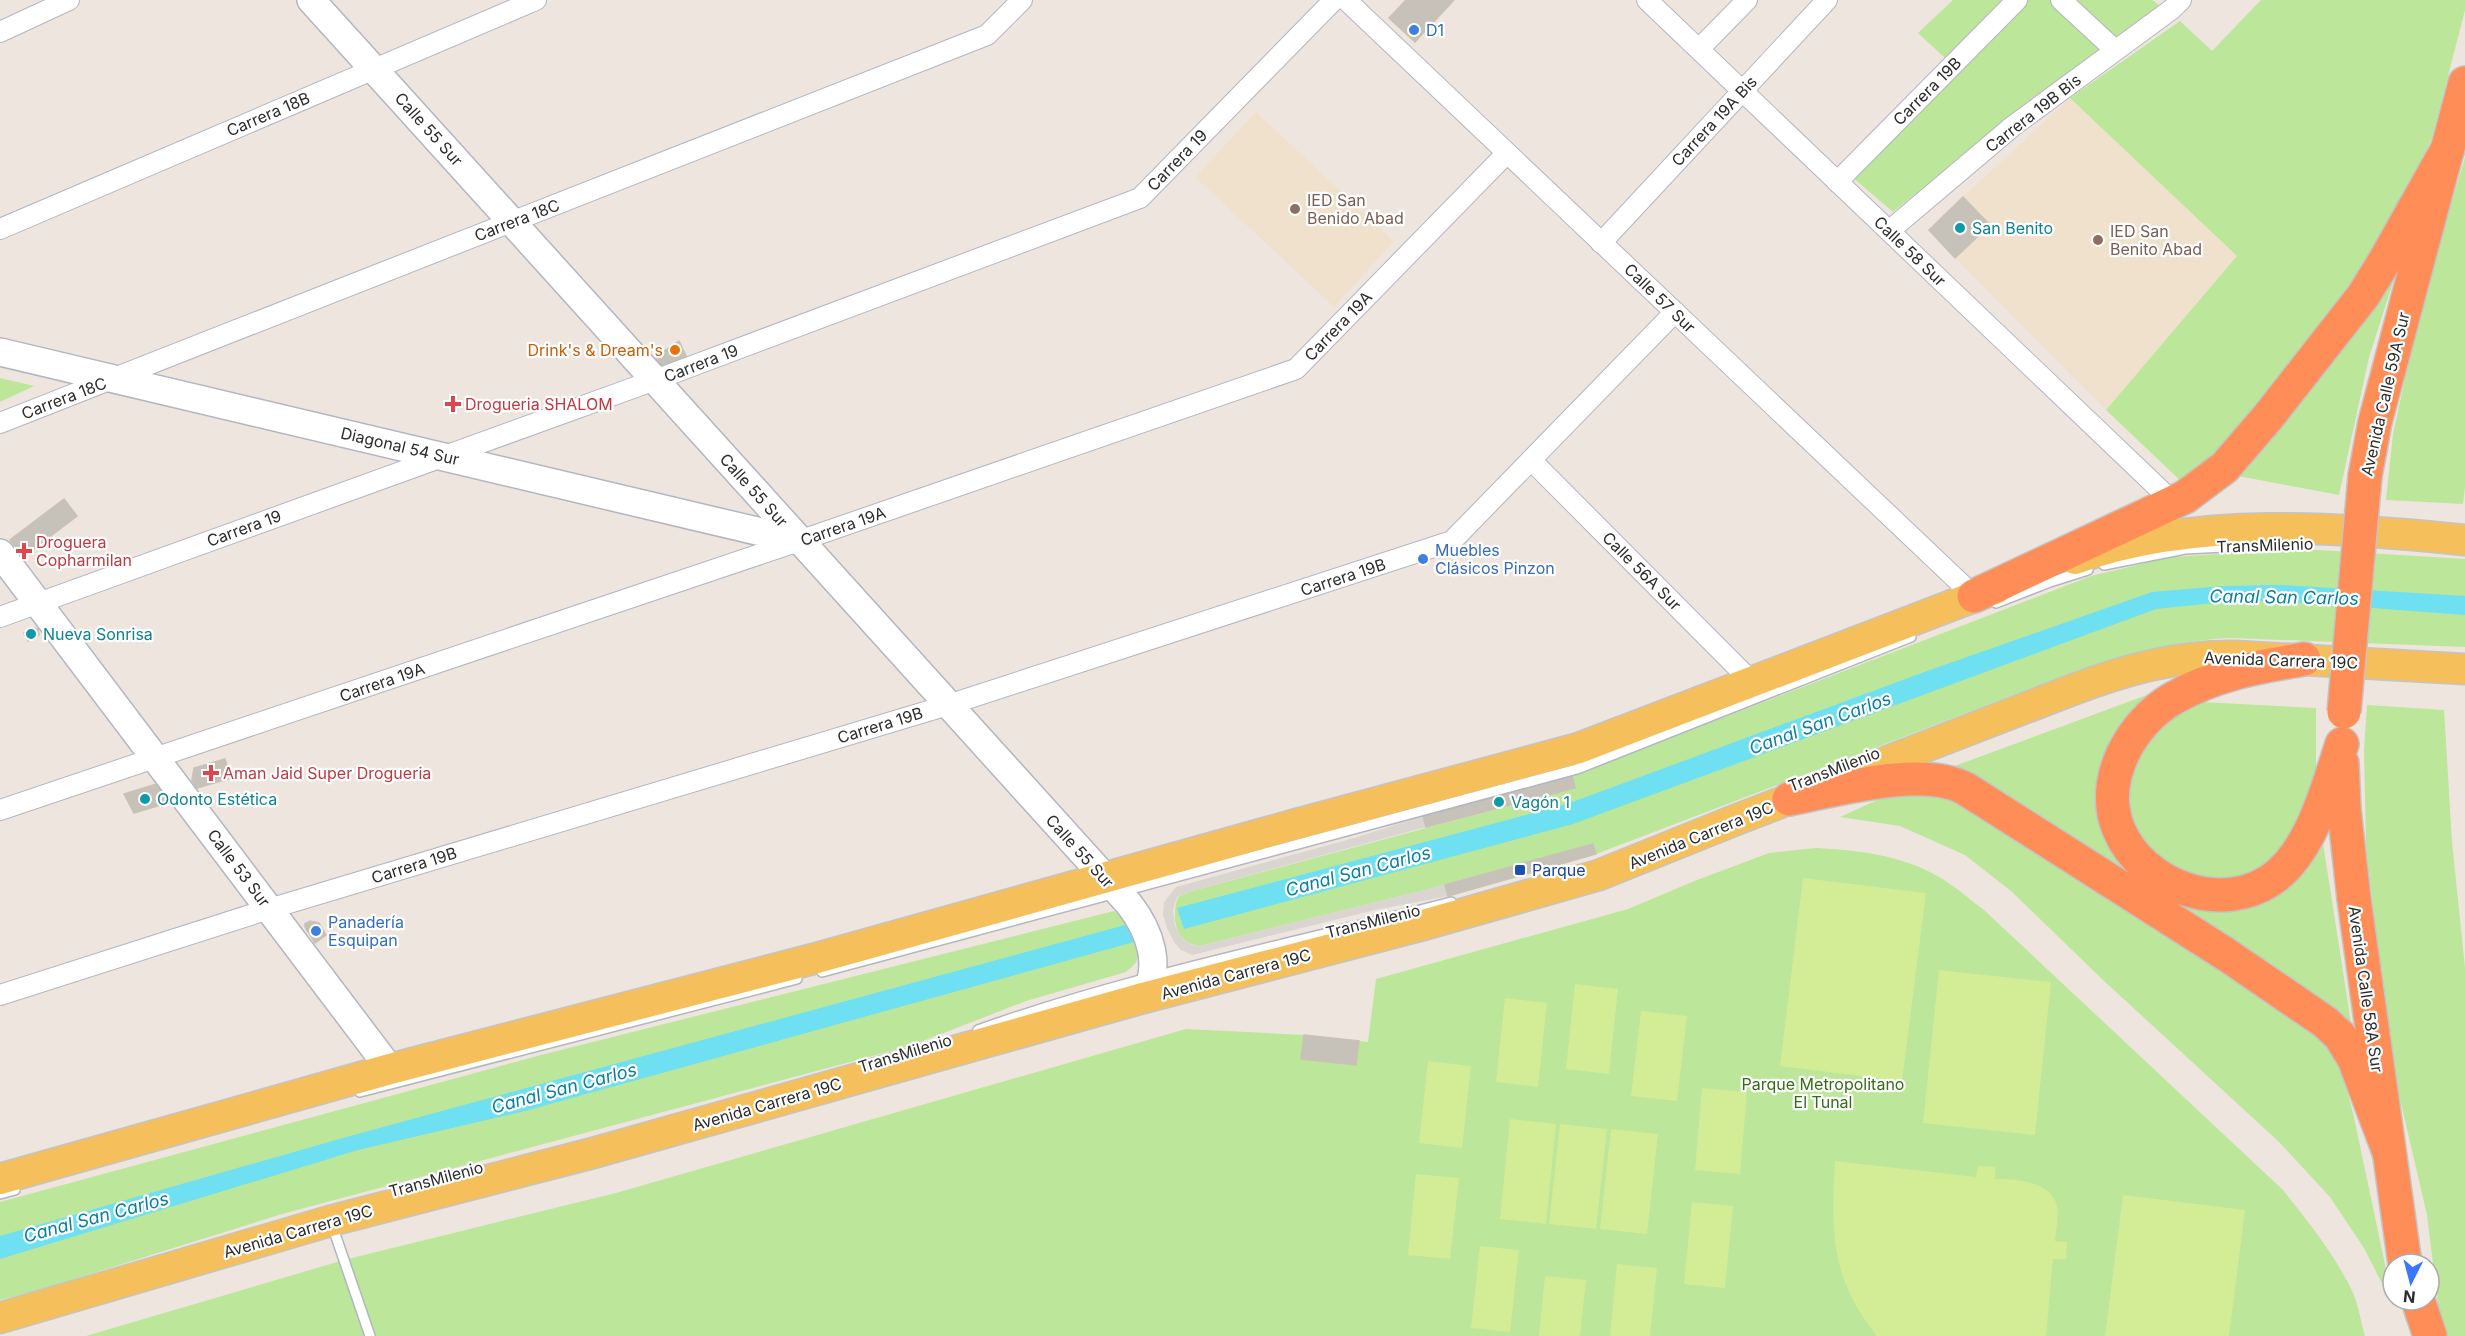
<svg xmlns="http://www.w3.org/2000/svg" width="2465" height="1336" font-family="Inter,sans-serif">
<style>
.education{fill:#f0e1cd}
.green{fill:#bce699}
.pitch{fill:#d2ed95}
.plaza{fill:#dad5d1}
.water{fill:#6fdff2}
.building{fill:#c6c1b9;stroke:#cac1b7;stroke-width:1.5}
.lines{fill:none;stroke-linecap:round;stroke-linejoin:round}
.lane-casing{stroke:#b2b6c0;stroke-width:12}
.street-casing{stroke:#b2b6c0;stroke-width:22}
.secondary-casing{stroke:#b2b6c0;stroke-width:30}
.primary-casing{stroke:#c4c4c4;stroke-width:33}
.highway-casing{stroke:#c4c4c4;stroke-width:36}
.lane{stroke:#fff;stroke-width:9}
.street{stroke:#fff;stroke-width:20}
.secondary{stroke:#fff;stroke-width:27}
.primary{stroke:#f5bf5c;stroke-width:30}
.highway{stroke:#ff8d58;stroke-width:33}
.highway-bridge-casing{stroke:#c4c4c4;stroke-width:36;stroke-linecap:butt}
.highway-bridge{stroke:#ff8d58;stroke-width:33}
.shop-dot{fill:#3f7fe0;stroke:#fff;stroke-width:2}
.education-dot{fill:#8d6e63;stroke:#fff;stroke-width:2}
.culture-dot{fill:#0f9aa8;stroke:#fff;stroke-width:2}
.food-dot{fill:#e8710a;stroke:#fff;stroke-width:2}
.health-dot{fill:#e0444e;stroke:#fff;stroke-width:2}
.transit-dot{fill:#1a4fb4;stroke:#fff;stroke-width:2}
.labels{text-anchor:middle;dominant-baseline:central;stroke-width:4.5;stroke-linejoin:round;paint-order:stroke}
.shop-label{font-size:16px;fill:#366cbe;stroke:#fff;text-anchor:start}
.street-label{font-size:16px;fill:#2c2c2c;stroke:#fff}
.education-label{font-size:16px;fill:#785e54;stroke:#fff;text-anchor:start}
.culture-label{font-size:16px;fill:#0d838f;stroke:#fff;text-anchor:start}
.food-label{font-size:16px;fill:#c56008;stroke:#fff;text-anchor:end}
.health-label{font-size:16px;fill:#be3a42;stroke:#fff;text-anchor:start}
.transit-label{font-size:16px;fill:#164399;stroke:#fff;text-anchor:start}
.park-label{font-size:16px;fill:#346d18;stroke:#fff}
.water-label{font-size:18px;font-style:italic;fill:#0980a3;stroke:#fff}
</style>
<rect width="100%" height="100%" fill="#eee5de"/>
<g class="education">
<polygon points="2070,98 2237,256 2106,410 1955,258 1990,225 1963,197"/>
<polygon points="1256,112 1394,241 1334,307 1195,177"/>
</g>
<g class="green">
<polygon points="1953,0 2153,0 2161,7 2019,110 1893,212 1851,176 1956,68 1918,33"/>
<polygon points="2261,0 2465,0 2465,10 2432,138 2378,251 2238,441 2183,483 2106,410 2237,256 2070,98 2180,21 2212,51"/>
<polygon points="2465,157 2465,487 2463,504 2386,500 2393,434 2416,328"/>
<polygon points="2396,273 2369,357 2339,495 2238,476"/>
<polygon points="0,378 34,386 0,402"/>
<path d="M2302 549 2465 559V647L2231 638C2178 640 2130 655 2079 670L1596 854 1592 844 1445 885 1200 946C1175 944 1171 917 1178 897L1188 892 1575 788 1572 776 2091 576 2171 557Z"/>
<polygon points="2163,689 2106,820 2212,907 2322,837 2353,1036 1944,770"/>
<polygon points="2182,701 2316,708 2316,767 2306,805 2278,860 2253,878 2186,879 2132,835 2123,780 2136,748"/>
<polygon points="2367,705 2444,710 2452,842 2465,968 2465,1336 2442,1336 2427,1215 2400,1099 2377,944 2366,843 2364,751"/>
<polygon points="1915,791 1948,796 1979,811 2325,1038 2340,1065 2353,1113 2394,1307 2364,1248 2330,1197 2278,1141 2103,980 2011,891 1965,855 1900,826 1840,817 1884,797"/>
<path d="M1816 848C1857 850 1902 855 1939 877 1955 886 1969 899 1984 910L2283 1190C2309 1223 2336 1256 2354 1295 2359 1308 2361 1323 2365 1336H86L344 1260 616 1193 1186 1029 1304 1035 1368 1042 1376 979 1628 909 1697 880 1769 853Z"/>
<path d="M1114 911C1127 919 1143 947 1136 962 1134 966 1129 969 1126 972L1026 1001 910 1046 282 1214 33 1292 0 1300V1202L541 1055Z"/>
</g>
<g class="pitch">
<polygon points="1803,878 1926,893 1902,1081 1780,1066"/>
<polygon points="1939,970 2051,982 2035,1135 1923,1123"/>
<polygon points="1575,984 1618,989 1609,1074 1566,1069"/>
<polygon points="1505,998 1547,1003 1538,1087 1496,1082"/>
<polygon points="1641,1011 1687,1016 1677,1101 1631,1096"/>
<polygon points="1428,1061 1471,1066 1462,1148 1419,1143"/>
<polygon points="1702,1088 1747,1092 1740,1174 1695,1170"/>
<polygon points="1510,1119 1556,1124 1546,1224 1500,1219"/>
<polygon points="1560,1124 1607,1129 1596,1229 1549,1224"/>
<polygon points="1611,1129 1658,1134 1647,1234 1600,1229"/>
<path d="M1835 1161 1976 1177 1978 1166 1995 1167V1179C2015 1179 2051 1181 2057 1206 2059 1216 2056 1230 2055 1241L2067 1242 2066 1259H2053L2046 1336H1877C1830 1278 1831 1231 1835 1161Z"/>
<polygon points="1416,1174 1459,1178 1450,1259 1408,1255"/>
<polygon points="2123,1195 2245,1210 2229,1336 2105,1336"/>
<polygon points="1692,1202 1733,1206 1725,1288 1684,1284"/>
<polygon points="1480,1246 1519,1250 1510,1332 1471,1328"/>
<polygon points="1617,1264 1657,1268 1650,1336 1610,1336"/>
<polygon points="1545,1276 1586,1280 1580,1336 1539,1336"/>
</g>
<polygon class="plaza" points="1423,816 1426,827 1188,892 1177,897 1173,910 1175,926 1183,939 1192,945 1200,946 1445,885 1448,896 1375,910 1192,955 1181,950 1174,942 1167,928 1163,915 1164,902 1176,887 1354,838"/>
<g class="water">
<polygon points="2280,585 2465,596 2465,615 2278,601 2224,602 2156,609 1573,824 1184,929 1177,908 1567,804 1930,670 2152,592 2223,586"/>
<polygon points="1129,924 1134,942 525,1111 358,1150 0,1259 0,1236 350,1136"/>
</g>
<g class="building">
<polygon points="1406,0 1454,0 1415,42 1389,18"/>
<polygon points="1963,197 1990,225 1955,258 1929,230"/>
<polygon points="679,341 688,360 669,368 659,365 654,358"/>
<polygon points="64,499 77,516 23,557 10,540"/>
<polygon points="33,628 38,629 39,635 28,641 24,633"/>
<polygon points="225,759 231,778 197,788 192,780 194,768"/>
<polygon points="1572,776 1575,788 1426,827 1423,816"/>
<polygon points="157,784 167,803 134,813 124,794"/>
<polygon points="1593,844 1596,854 1448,896 1445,885"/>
<polygon points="310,921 319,923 326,935 315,943 305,927 305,924"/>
<polygon points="1304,1035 1359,1041 1356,1065 1301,1059"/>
</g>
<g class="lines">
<g class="lane-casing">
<g id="lane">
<polyline points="2104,565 2185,549 2301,543"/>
<polyline points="1996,603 2050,582 2088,570"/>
<polyline points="822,972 1577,769 1911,637"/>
<path d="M978 1030C1132 975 1293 944 1451 902"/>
<polyline points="360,1092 797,979"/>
<polyline points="0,1194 15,1190"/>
<polyline points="332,1225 370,1336"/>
</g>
</g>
<g class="street-casing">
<g id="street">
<polyline points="1346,0 1974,596"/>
<polyline points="1647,0 2173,502"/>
<polyline points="2061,0 2115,50"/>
<polyline points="0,32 69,0"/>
<polyline points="1699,49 1747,0"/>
<polyline points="1837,182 2017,0"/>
<polyline points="0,229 536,0"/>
<polyline points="1889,231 2013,126 2172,9 2181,0"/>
<polyline points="1601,243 1827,0"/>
<polyline points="0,423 987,35 1022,0"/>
<polyline points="1531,460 1752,682"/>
<polyline points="0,617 655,380 1140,198 1334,0"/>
<polyline points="0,810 799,541 1296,369 1507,153"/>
<polyline points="0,995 269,909 948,705 1452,541 1675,312"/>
</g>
</g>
<g class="secondary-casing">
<g id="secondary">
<path d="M311 0 1129 904C1150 931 1163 967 1143 998"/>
<polyline points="0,352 799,541"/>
<polyline points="0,553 390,1069"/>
</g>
</g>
<g class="primary-casing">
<g id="primary">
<path d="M2075 559C2193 516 2342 527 2465 540"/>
<polyline points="0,1179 390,1069 817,958 1297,824 1579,748 1997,588"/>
<path d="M0 1318 330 1221 593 1153 1143 998 1423 925 1599 875 1733 821 2072 690C2125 670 2178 655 2235 656L2465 669"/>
</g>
</g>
<g class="highway-casing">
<g id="highway">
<polyline points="2365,476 2375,422 2465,83"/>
<polyline points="1974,596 2185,497 2225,467 2268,417 2363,296 2384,262 2448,148"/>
<path d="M2304 659C2258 667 2215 674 2174 698 2131 722 2098 781 2119 830 2143 887 2224 916 2275 877 2312 849 2328 786 2342 744"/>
<polyline points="2342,763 2344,809 2354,899 2405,1264"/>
<path d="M1789 799C1837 790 1922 765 1966 789L2227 955 2325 1022 2340 1036 2354 1059 2389 1152"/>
<polyline points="2418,1300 2430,1336"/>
</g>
</g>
<use href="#lane" class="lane"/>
<use href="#street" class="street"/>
<use href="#secondary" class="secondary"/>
<use href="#primary" class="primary"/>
<use href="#highway" class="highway"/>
<g class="highway-bridge-casing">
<polyline id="highway-bridge" points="2344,712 2365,476"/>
</g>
<use href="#highway-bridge" class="highway-bridge"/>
</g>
<g class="shop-dot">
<circle cx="1414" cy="30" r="6"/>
<circle cx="1423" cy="559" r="6"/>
<circle cx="316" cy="931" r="6"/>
</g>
<g class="education-dot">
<circle cx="1295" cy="209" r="6"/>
<circle cx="2098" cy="240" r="6"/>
</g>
<g class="culture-dot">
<circle cx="1960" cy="228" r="6"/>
<circle cx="31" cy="634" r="6"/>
<circle cx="145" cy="799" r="6"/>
<circle cx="1499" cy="802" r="6"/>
</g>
<circle class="food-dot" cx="675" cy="350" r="6"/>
<g class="health-dot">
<path d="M450 395h6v6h6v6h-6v6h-6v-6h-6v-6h6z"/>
<path d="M21 542h6v6h6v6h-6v6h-6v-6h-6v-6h6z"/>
<path d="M208 764h6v6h6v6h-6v6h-6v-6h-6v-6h6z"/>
</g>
<rect class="transit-dot" x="1514" y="864" width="12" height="12" rx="3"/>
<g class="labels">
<g class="shop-label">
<text x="1426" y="30">D1</text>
<text x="1435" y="550">Muebles<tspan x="1435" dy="18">Clásicos Pinzon</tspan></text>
<text x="328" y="922">Panadería<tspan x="328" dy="18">Esquipan</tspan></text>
</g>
<g class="street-label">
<text transform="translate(1927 91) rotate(-45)">Carrera 19B</text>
<text transform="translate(2033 113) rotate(-38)">Carrera 19B Bis</text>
<text transform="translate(268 114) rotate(-23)">Carrera 18B</text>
<text transform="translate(1714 121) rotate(-47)">Carrera 19A Bis</text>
<text transform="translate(429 129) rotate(48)">Calle 55 Sur</text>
<text transform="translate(1177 160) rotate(-46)">Carrera 19</text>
<text transform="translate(517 220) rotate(-21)">Carrera 18C</text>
<text transform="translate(1910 251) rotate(44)">Calle 58 Sur</text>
<text transform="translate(1660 298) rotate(44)">Calle 57 Sur</text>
<text transform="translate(1338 326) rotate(-46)">Carrera 19A</text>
<text transform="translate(701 363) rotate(-21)">Carrera 19</text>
<text transform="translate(2385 394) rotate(-77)">Avenida Calle 59A Sur</text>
<text transform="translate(64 398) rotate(-21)">Carrera 18C</text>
<text transform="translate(400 446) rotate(13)">Diagonal 54 Sur</text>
<text transform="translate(754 490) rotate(48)">Calle 55 Sur</text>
<text transform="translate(843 526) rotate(-19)">Carrera 19A</text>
<text transform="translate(244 528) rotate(-20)">Carrera 19</text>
<text transform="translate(2265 545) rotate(-2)">TransMilenio</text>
<text transform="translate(1642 571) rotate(45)">Calle 56A Sur</text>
<text transform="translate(1343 577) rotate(-18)">Carrera 19B</text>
<text transform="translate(2281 660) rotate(2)">Avenida Carrera 19C</text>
<text transform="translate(382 682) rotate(-19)">Carrera 19A</text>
<text transform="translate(880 725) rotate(-17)">Carrera 19B</text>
<text transform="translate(1834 769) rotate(-21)">TransMilenio</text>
<text transform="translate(1701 835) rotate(-22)">Avenida Carrera 19C</text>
<text transform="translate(1080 851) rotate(48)">Calle 55 Sur</text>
<text transform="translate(414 865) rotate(-17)">Carrera 19B</text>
<text transform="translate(239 868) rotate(53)">Calle 53 Sur</text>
<text transform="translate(1373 921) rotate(-14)">TransMilenio</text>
<text transform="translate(1236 974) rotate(-15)">Avenida Carrera 19C</text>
<text transform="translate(2366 989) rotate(82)">Avenida Calle 58A Sur</text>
<text transform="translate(905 1053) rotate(-17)">TransMilenio</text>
<text transform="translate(767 1104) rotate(-16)">Avenida Carrera 19C</text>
<text transform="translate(436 1179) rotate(-15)">TransMilenio</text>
<text transform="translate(298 1231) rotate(-16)">Avenida Carrera 19C</text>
</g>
<g class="education-label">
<text x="1307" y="200">IED San<tspan x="1307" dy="18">Benido Abad</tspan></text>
<text x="2110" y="231">IED San<tspan x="2110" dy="18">Benito Abad</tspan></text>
</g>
<g class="culture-label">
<text x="1972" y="228">San Benito</text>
<text x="43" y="634">Nueva Sonrisa</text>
<text x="157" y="799">Odonto Estética</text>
<text x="1511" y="802">Vagón 1</text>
</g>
<g class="food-label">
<text x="663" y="350">Drink's &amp; Dream's</text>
</g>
<g class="health-label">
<text x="465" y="404">Drogueria SHALOM</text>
<text x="36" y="542">Droguera<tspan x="36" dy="18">Copharmilan</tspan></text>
<text x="223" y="773">Aman Jaid Super Drogueria</text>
</g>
<g class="transit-label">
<text x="1532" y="870">Parque</text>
</g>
<g class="park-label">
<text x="1823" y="1084">Parque Metropolitano<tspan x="1823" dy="18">El Tunal</tspan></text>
</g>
<g class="water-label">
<text transform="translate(2284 597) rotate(1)">Canal San Carlos</text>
<text transform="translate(1820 723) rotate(-20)">Canal San Carlos</text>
<text transform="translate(1358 871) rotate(-15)">Canal San Carlos</text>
<text transform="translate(564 1088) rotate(-15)">Canal San Carlos</text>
<text transform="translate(96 1217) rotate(-15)">Canal San Carlos</text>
</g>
</g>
<g transform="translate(2411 1282) rotate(186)"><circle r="28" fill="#ffffff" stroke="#ababab" stroke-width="1.5"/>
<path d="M0-4.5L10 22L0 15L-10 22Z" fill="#3a76ff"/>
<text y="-9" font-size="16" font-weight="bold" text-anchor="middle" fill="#2c2c2c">N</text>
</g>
</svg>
